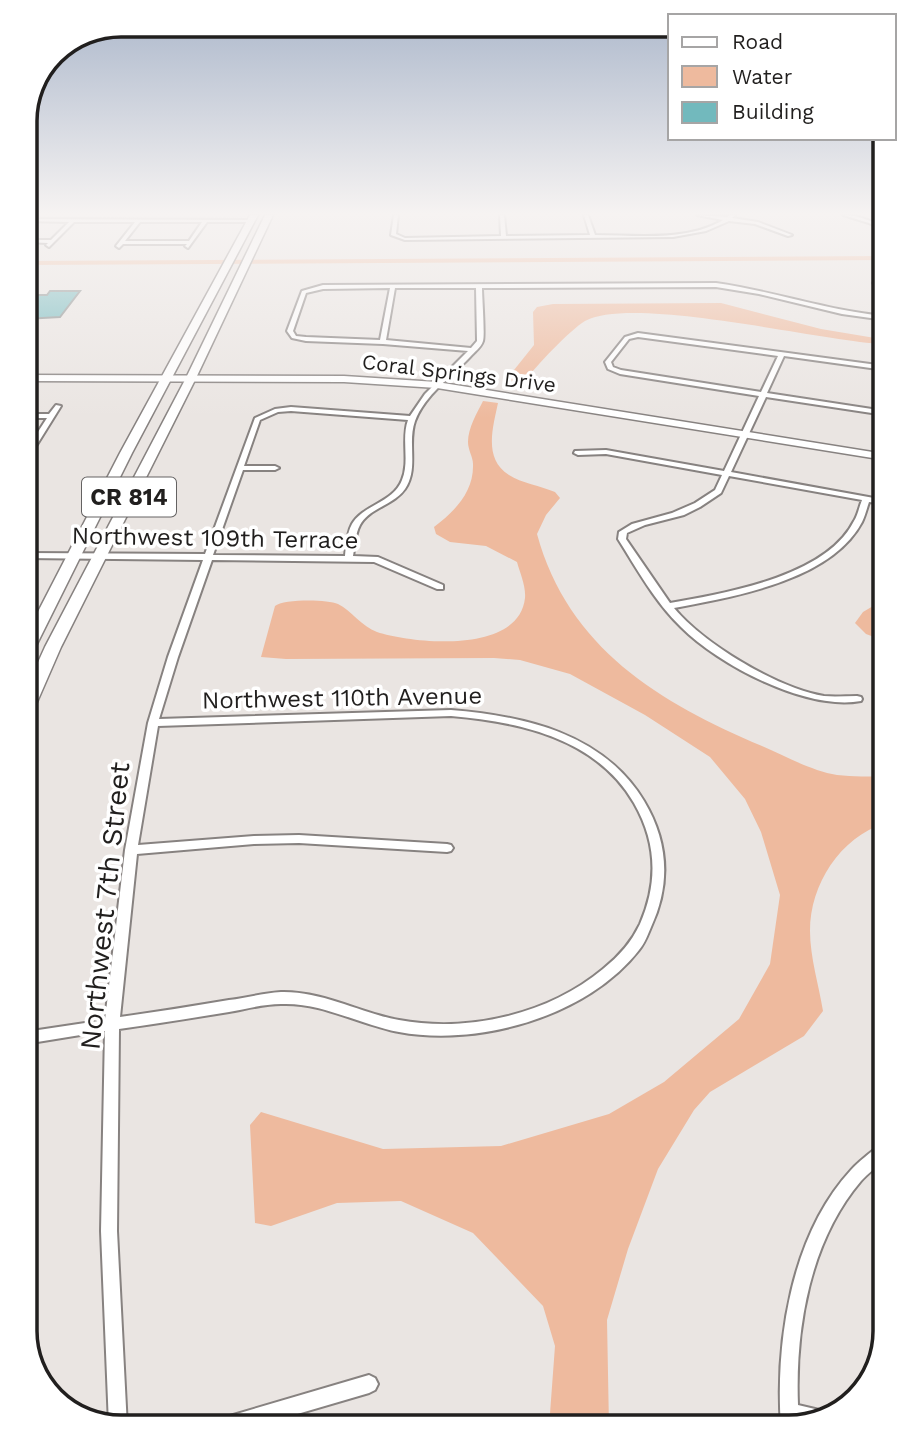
<svg xmlns="http://www.w3.org/2000/svg" width="910" height="1452" font-family="'Work Sans',sans-serif">
<style>
.water{fill:#eeba9e}
.lines{fill:none;stroke-linecap:round;stroke-linejoin:round}
.canal{fill:#eeba9e;fill-rule:evenodd}
.building{fill:#72b9bd;stroke:#868c8c;stroke-width:2}
.street-casing{stroke:#878280;stroke-width:4}
.secondary-casing{stroke:#878280;stroke-width:3}
.primary-casing{stroke:#878280;stroke-width:3}
.street{fill:#fff;fill-rule:evenodd}
.secondary{fill:#fff;fill-rule:evenodd}
.primary{fill:#fff;fill-rule:evenodd}
.labels{text-anchor:middle;dominant-baseline:central;stroke-width:7;stroke-linejoin:round;paint-order:stroke}
.far-street-label{font-size:21px;fill:#211f1e;stroke:#fff}
.shield{fill:#fff;stroke:#646262;stroke-width:2}
.shield-label{font-size:23px;font-weight:bold;fill:#211f1e}
.street-label{font-size:24px;fill:#211f1e;stroke:#fff}
.near-street-label{font-size:28px;fill:#211f1e;stroke:#fff}
.rim{fill:none;stroke:#211f1e;stroke-width:3.5}
</style>
<rect width="100%" height="100%" fill="#eae5e2"/>
<g class="water">
<path d="M721 303 821 329 881 339 883 344C819 341 634 295 585 321 570 330 535 367 524 382L506 380 534 345 533 312 537 307 553 304Z"/>
<path d="M483 401 498 403C493 427 483 459 509 475 521 483 541 486 555 492L560 498 546 515 537 534C568 648 660 703 762 746 785 756 812 771 837 775 853 777 870 776 885 777V823C840 838 810 884 810 931 810 957 819 986 823 1011L804 1036 710 1092 694 1110 658 1169 628 1249 607 1320 609 1427H549L555 1346 543 1306 473 1233 401 1201 337 1203 271 1226 255 1223 250 1125 261 1112 383 1149 501 1146 609 1114 664 1082 739 1019 770 964 780 895 761 832 745 799 710 757 645 715 570 674 520 660 494 658 286 659 261 657 275 606C283 599 327 599 338 604 351 610 362 627 377 632 414 644 519 654 525 598 526 586 520 573 517 562L486 546 450 542 436 534 434 527C455 511 474 492 473 464 473 457 468 450 468 442 468 428 477 413 483 401Z"/>
<polygon points="885,599 885,641 866,634 855,623 863,612"/>
</g>
<g class="lines">
<polygon class="canal" points="885,256 885,260 25,265 25,261"/>
</g>
<polygon class="building" points="50,291 80,291 60,317 25,319 25,295 47,295"/>
<g class="lines">
<g class="street-casing">
<g id="street">
<path d="M394 215H398L396 234 405 238 501 236 500 215H504L506 236 590 235 584 215H588L595 235C637 235 686 242 723 220L697 215 727 217 730 215H735L732 218 758 222 792 235 788 236 755 224 729 221 706 231 673 237 405 240 391 235Z"/>
<path d="M843 215C858 215 872 221 885 228V231L869 223Z"/>
<path d="M25 219 251 220 253 221 251 222H207L188 248 185 246 187 244H123L119 248 116 246 135 222H74L49 247 46 245 48 243 25 242V240H51L69 222 25 221ZM140 222H202L189 241H125Z"/>
<polygon points="876,281 885,281 885,285 874,284 873,283"/>
<path d="M716 283C773 291 828 311 885 316V320L842 314 759 294 716 287 482 288C482 297 485 335 483 341 481 348 474 352 470 357 451 377 425 395 415 421 407 443 419 468 405 489 394 505 369 508 360 525 355 534 355 546 353 556L378 557 443 585V589H437L374 562 212 560 178 657 159 719 451 710C524 716 603 733 644 801 668 841 671 884 651 927 648 934 645 943 639 950 588 1016 479 1047 399 1032 360 1025 322 1002 281 1004 264 1004 246 1009 229 1012 192 1018 155 1024 119 1029L117 1231 127 1427H115L109 1425 101 1231 105 1031 25 1044V1032L105 1020 125 850 148 723 168 657 203 560 25 558V553L205 554 255 418 275 409 291 407 410 416 425 394 468 351 383 344 306 341 292 338 287 331 302 291 323 285ZM390 288 380 340 306 337 296 336 293 331 306 293 323 289ZM395 288H476L477 341 471 348 386 340ZM291 411 408 420C401 439 410 461 402 480 393 503 364 504 352 524 347 533 346 545 345 556L213 555 243 470H275L279 468 275 466H244L260 420 278 412ZM451 716C520 722 596 738 634 803 657 843 658 883 640 924 631 943 619 956 603 969 549 1014 469 1033 399 1020 360 1013 323 991 281 992 264 993 246 998 229 1000 193 1006 156 1012 120 1017L137 854 254 844 299 843 447 852 451 851 453 848 451 845 447 844 299 835 254 836 138 845 158 726Z"/>
<path d="M638 333 885 366V370L784 356 767 393 885 411V415L766 397 731 472 885 500V504L869 502C867 508 865 516 862 522 831 581 732 597 674 608 704 644 777 688 824 696 835 697 846 696 857 696L861 697 862 699 861 701C806 711 719 665 681 627 655 602 637 569 618 539L619 532 632 524 672 513 695 503 715 490 722 475 606 454 578 455 574 453 575 451 606 450 724 471 759 396 620 374 608 369 605 362 625 337ZM638 337 778 356 761 392 621 370 613 367 611 362 629 339ZM729 476 862 500C859 507 858 515 854 521 826 577 725 593 670 603L626 539 627 533 645 525 684 515 700 507 721 493Z"/>
<polygon points="56,405 61,406 28,459 25,459 25,452 47,418 25,418 25,414 49,414"/>
<path d="M885 1143V1159C878 1166 868 1173 861 1181 810 1241 795 1328 798 1405L832 1413 834 1416 804 1424 799 1423V1425L781 1427C775 1342 791 1235 851 1170 859 1161 870 1153 880 1145Z"/>
<polygon points="369,1375 375,1378 378,1384 375,1390 369,1393 253,1427 214,1427 216,1420 223,1418"/>
</g>
</g>
<g class="secondary-casing">
<polygon id="secondary" points="25,375 344,376 437,382 885,454 885,460 437,388 344,382 25,381"/>
</g>
<g class="primary-casing">
<g id="primary">
<polygon points="250,215 258,215 132,453 33,652 25,657 25,637 120,453"/>
<polygon points="265,215 273,215 196,378 61,647 34,709 25,714 25,691 45,647 186,378"/>
</g>
</g>
<use href="#street" class="street"/>
<use href="#secondary" class="secondary"/>
<use href="#primary" class="primary"/>
</g>
<linearGradient id="sky" x2="0" y2="1"><stop stop-color="#aab6ca"/><stop offset="0.51" stop-color="#f6f3f2"/><stop offset="1" stop-color="#f6f3f2" stop-opacity="0"/></linearGradient>
<rect width="910" height="418" fill="url(#sky)"/>
<g class="labels">
<g class="far-street-label">
<text transform="translate(459 373) rotate(7)">Coral Springs Drive</text>
</g>
<rect class="shield" x="82" y="477.5" width="94" height="39" rx="5"/>
<g class="shield-label">
<text x="129" y="497">CR 814</text>
</g>
<g class="street-label">
<text transform="translate(215 538) rotate(1)">Northwest 109th Terrace</text>
<text transform="translate(342 698) rotate(-1)">Northwest 110th Avenue</text>
</g>
<g class="near-street-label">
<text transform="translate(105 906) rotate(-84)">Northwest 7th Street</text>
</g>
</g>
<path d="M0 0H910V1452H0ZM121 37H789A84 84 0 0 1 873 121V1331A84 84 0 0 1 789 1415H121A84 84 0 0 1 37 1331V121A84 84 0 0 1 121 37Z" fill="#fff" fill-rule="evenodd"/>
<path class="rim" d="M121 37H789A84 84 0 0 1 873 121V1331A84 84 0 0 1 789 1415H121A84 84 0 0 1 37 1331V121A84 84 0 0 1 121 37Z"/>
<rect x="668" y="14" width="228" height="126" fill="#ffffff" stroke="#a6a5a5" stroke-width="2"/>
<rect x="682" y="37" width="35" height="10" fill="#ffffff" stroke="#a6a5a5" stroke-width="2"/>
<text x="732" y="49" font-size="21" fill="#211f1e">Road</text>
<rect x="682" y="66" width="35" height="21" fill="#eeba9e" stroke="#a6a5a5" stroke-width="2"/>
<text x="732" y="84" font-size="21" fill="#211f1e">Water</text>
<rect x="682" y="102" width="35" height="21" fill="#72b9bd" stroke="#a6a5a5" stroke-width="2"/>
<text x="732" y="119" font-size="21" fill="#211f1e">Building</text>
</svg>
